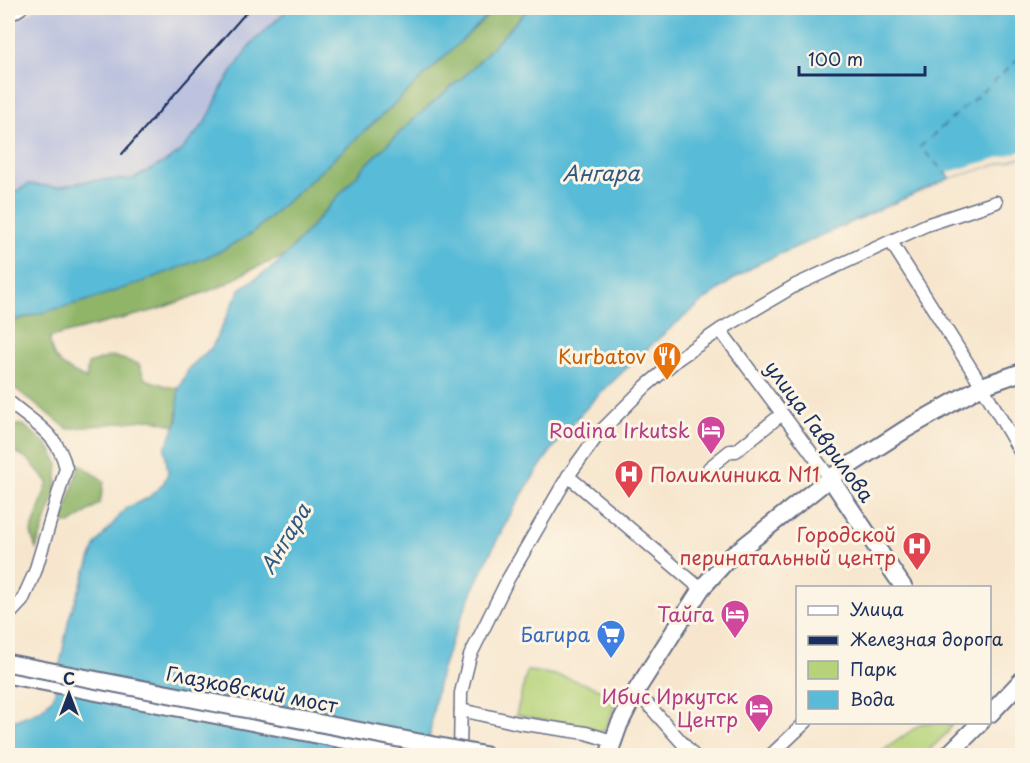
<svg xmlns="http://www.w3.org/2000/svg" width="1030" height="763" font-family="'Playpen Sans',sans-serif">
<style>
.industrial{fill:#bdc3de}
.green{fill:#b6d379;stroke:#68816c;stroke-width:1.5}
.forest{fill:#90b569;stroke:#567264;stroke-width:1.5}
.water{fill:#59bbd7;stroke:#3a759a;stroke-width:1.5}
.pier{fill:#f7e6cd}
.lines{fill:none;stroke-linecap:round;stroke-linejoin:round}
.ferry{stroke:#2e5982;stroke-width:1.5;stroke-dasharray:8 6;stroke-linecap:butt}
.minor-casing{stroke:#686f85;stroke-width:15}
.major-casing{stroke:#686f85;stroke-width:20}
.minor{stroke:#fff;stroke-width:12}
.major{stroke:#fff;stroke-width:16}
.tram{stroke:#1b2f5e;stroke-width:1.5}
.rail{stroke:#1b2f5e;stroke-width:2}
.major-bridge-casing{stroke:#686f85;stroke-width:20;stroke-linecap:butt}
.major-bridge{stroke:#fff;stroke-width:16}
.labels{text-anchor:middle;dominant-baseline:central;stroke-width:6;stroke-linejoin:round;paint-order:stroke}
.food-label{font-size:20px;fill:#c56008;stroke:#fcf5e5;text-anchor:end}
.hotel-label{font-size:20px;fill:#b23c85;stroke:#fcf5e5;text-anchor:end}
.street-label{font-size:20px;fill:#1b2f5e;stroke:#fcf5e5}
.health-label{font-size:20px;fill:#be3a42;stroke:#fcf5e5;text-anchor:start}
.shop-label{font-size:20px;fill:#366cbe;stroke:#fcf5e5;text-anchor:end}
.water-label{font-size:21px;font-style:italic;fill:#2e5982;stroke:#fcf5e5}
</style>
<rect width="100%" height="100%" fill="#fcf5e5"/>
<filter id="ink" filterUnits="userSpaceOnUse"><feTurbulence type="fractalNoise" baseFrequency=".0167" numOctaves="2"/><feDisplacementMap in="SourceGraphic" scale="12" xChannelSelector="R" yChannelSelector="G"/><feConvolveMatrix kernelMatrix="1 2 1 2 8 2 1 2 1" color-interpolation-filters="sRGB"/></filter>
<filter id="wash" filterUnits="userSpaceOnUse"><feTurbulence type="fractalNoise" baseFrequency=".008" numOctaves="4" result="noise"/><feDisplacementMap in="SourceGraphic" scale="24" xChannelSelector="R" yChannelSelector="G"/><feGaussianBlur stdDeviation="1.35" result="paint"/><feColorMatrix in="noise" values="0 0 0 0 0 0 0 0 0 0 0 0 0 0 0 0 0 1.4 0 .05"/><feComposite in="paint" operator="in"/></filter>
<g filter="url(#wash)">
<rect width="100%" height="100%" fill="#f7e6cd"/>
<polygon class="industrial" points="37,8 289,8 251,44 222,87 212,110 204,124 179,153 168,160 133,179 93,180 57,187 29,184 8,196 8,26"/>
<g class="green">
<path d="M527 671C559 673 588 684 618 697L604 732 516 715Z"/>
<polygon points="922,723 952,723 948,732 924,755 877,755"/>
</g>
<g class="forest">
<path d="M496 8H529L469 72 417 116 366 165 285 256 250 270 222 286 156 310 50 337C50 363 67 369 86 379L88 364 112 356 139 364 145 379 169 387 180 388 176 426 151 419 68 429 8 383V322L28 317 251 234 389 109Z"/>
<polygon points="8,425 23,425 48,445 58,464 56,491 36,549 31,533 48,482 28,459 8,448"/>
<polygon points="80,464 104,481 100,503 70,524 62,522"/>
</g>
<g class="water">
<polygon points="289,8 496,8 389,109 251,234 217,253 142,282 89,300 8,322 8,196 29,184 57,187 93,180 133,179 168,160 179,153 204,124 212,110 222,87 251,44"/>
<path d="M529 8H1022V157L950 178 760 263C722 284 691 311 658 339 636 360 613 380 592 402 537 459 499 530 468 602 458 626 447 650 440 675 434 701 430 728 428 755L8 756V723L41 710 54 696 69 618 96 544 126 508 148 498 163 484 168 473 165 448 178 420V390L189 368 212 347 240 289 274 266 285 256 366 165 417 116 469 72Z"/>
</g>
<polygon class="pier" points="1022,151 1022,157 950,178 948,172"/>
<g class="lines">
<polyline class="ferry" points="950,178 920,147 1022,56"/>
</g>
</g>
<g filter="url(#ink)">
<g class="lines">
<g class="minor-casing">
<g id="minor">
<polyline points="8,16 21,8"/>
<polyline points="891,242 982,386 1022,455"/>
<polyline points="720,330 830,478"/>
<path d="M8 401C33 423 58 433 66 468L35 572 22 601 8 616"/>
<polyline points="709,468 730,451 736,451 782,414"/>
<polyline points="568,476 701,589"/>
<polyline points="636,691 694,756"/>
<polyline points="461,710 518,723 586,733 612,741"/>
<polyline points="460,756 461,693 470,656 508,579 568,476 600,432 646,386 679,358 720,330 796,285 926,225 996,202"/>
<polyline points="770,756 806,722"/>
</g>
</g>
<g class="major-casing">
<g id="major">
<polyline points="830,478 904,588"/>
<polyline points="8,675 428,756"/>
<polyline points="990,714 1022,680"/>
<polyline points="608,756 619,725 636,691 701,589 729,558 830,478 906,429 982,386 1022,372"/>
<polyline points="947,756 981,722"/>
</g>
</g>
<use href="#minor" class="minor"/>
<use href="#major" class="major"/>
<polyline class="tram" points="8,665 474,756"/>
<polyline class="rail" points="122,154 250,8"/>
<g class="major-bridge-casing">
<polyline id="major-bridge" points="8,663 489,756"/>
</g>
<use href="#major-bridge" class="major-bridge"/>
</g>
</g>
<defs>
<g id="restaurant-pin" transform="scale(1.5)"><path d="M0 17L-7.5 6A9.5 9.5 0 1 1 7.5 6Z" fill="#e8710a" stroke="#fcf5e5"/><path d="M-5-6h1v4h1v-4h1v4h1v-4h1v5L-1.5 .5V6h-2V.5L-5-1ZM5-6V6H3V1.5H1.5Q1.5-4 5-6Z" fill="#fff"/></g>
<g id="hotel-pin" transform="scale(1.5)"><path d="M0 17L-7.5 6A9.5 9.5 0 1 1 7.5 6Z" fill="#d1479c" stroke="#fcf5e5"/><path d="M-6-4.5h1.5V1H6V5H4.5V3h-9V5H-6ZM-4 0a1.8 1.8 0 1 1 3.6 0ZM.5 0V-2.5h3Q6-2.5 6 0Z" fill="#fff"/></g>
<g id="hospital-pin" transform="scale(1.5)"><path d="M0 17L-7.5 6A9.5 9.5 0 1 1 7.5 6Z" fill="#e0444e" stroke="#fcf5e5"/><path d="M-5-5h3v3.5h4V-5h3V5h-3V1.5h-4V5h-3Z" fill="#fff"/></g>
<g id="supermarket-pin" transform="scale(1.5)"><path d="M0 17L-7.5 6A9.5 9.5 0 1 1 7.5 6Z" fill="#3f7fe0" stroke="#fcf5e5"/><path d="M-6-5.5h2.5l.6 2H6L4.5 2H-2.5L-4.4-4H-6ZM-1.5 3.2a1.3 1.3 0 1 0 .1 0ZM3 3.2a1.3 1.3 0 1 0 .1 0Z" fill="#fff"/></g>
</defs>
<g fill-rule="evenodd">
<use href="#restaurant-pin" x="667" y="356"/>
<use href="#hotel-pin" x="711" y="430"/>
<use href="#hospital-pin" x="629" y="474"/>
<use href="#hospital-pin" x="917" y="546"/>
<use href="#hotel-pin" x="735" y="614"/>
<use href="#supermarket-pin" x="611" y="634"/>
<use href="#hotel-pin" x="759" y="708"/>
</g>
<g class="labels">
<g class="food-label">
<text x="646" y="356">Kurbatov</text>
</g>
<g class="hotel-label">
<text x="690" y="430">Rodina Irkutsk</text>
<text x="714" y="614">Тайга</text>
<text x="738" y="696">Ибис Иркутск<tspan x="738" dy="23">Центр</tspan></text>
</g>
<g class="street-label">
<text transform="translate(820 431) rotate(54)">улица Гаврилова</text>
<text transform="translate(252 689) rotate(11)">Глазковский мост</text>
</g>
<g class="health-label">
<text x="650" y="474">Поликлиника N11</text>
<text x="896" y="534" text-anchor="end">Городской<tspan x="896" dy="23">перинатальный центр</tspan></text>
</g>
<g class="shop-label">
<text x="590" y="634">Багира</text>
</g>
<g class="water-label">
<text x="601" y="172">Ангара</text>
<text transform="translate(284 538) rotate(-59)">Ангара</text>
</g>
</g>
<rect width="1030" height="763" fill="none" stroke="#fcf5e5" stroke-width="30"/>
<rect x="796" y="586" width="195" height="138" fill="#fcf5e5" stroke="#a2a6af" stroke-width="1.5"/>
<rect x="808" y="606" width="30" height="9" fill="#ffffff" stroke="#a2a6af" stroke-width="1.5"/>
<text x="850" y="616" font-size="18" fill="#1b2f5e">Улица</text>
<rect x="808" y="636" width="30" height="9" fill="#1b2f5e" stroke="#a2a6af" stroke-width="1.5"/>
<text x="850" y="646" font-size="18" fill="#1b2f5e">Железная дорога</text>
<rect x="808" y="661" width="30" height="18" fill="#b6d379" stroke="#a2a6af" stroke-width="1.5"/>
<text x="850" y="676" font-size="18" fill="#1b2f5e">Парк</text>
<rect x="808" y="691" width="30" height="18" fill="#59bbd7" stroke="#a2a6af" stroke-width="1.5"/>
<text x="850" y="706" font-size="18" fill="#1b2f5e">Вода</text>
<g transform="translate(69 694)" stroke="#fcf5e5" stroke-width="4.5" paint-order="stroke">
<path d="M0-4.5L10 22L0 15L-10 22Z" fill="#1b2f5e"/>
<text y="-9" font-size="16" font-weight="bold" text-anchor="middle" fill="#1b2f5e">С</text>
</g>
<path d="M799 66v9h126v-9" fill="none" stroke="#1b2f5e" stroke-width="3"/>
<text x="808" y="66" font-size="18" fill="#1b2f5e" stroke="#fcf5e5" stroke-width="4.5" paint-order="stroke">100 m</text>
</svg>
